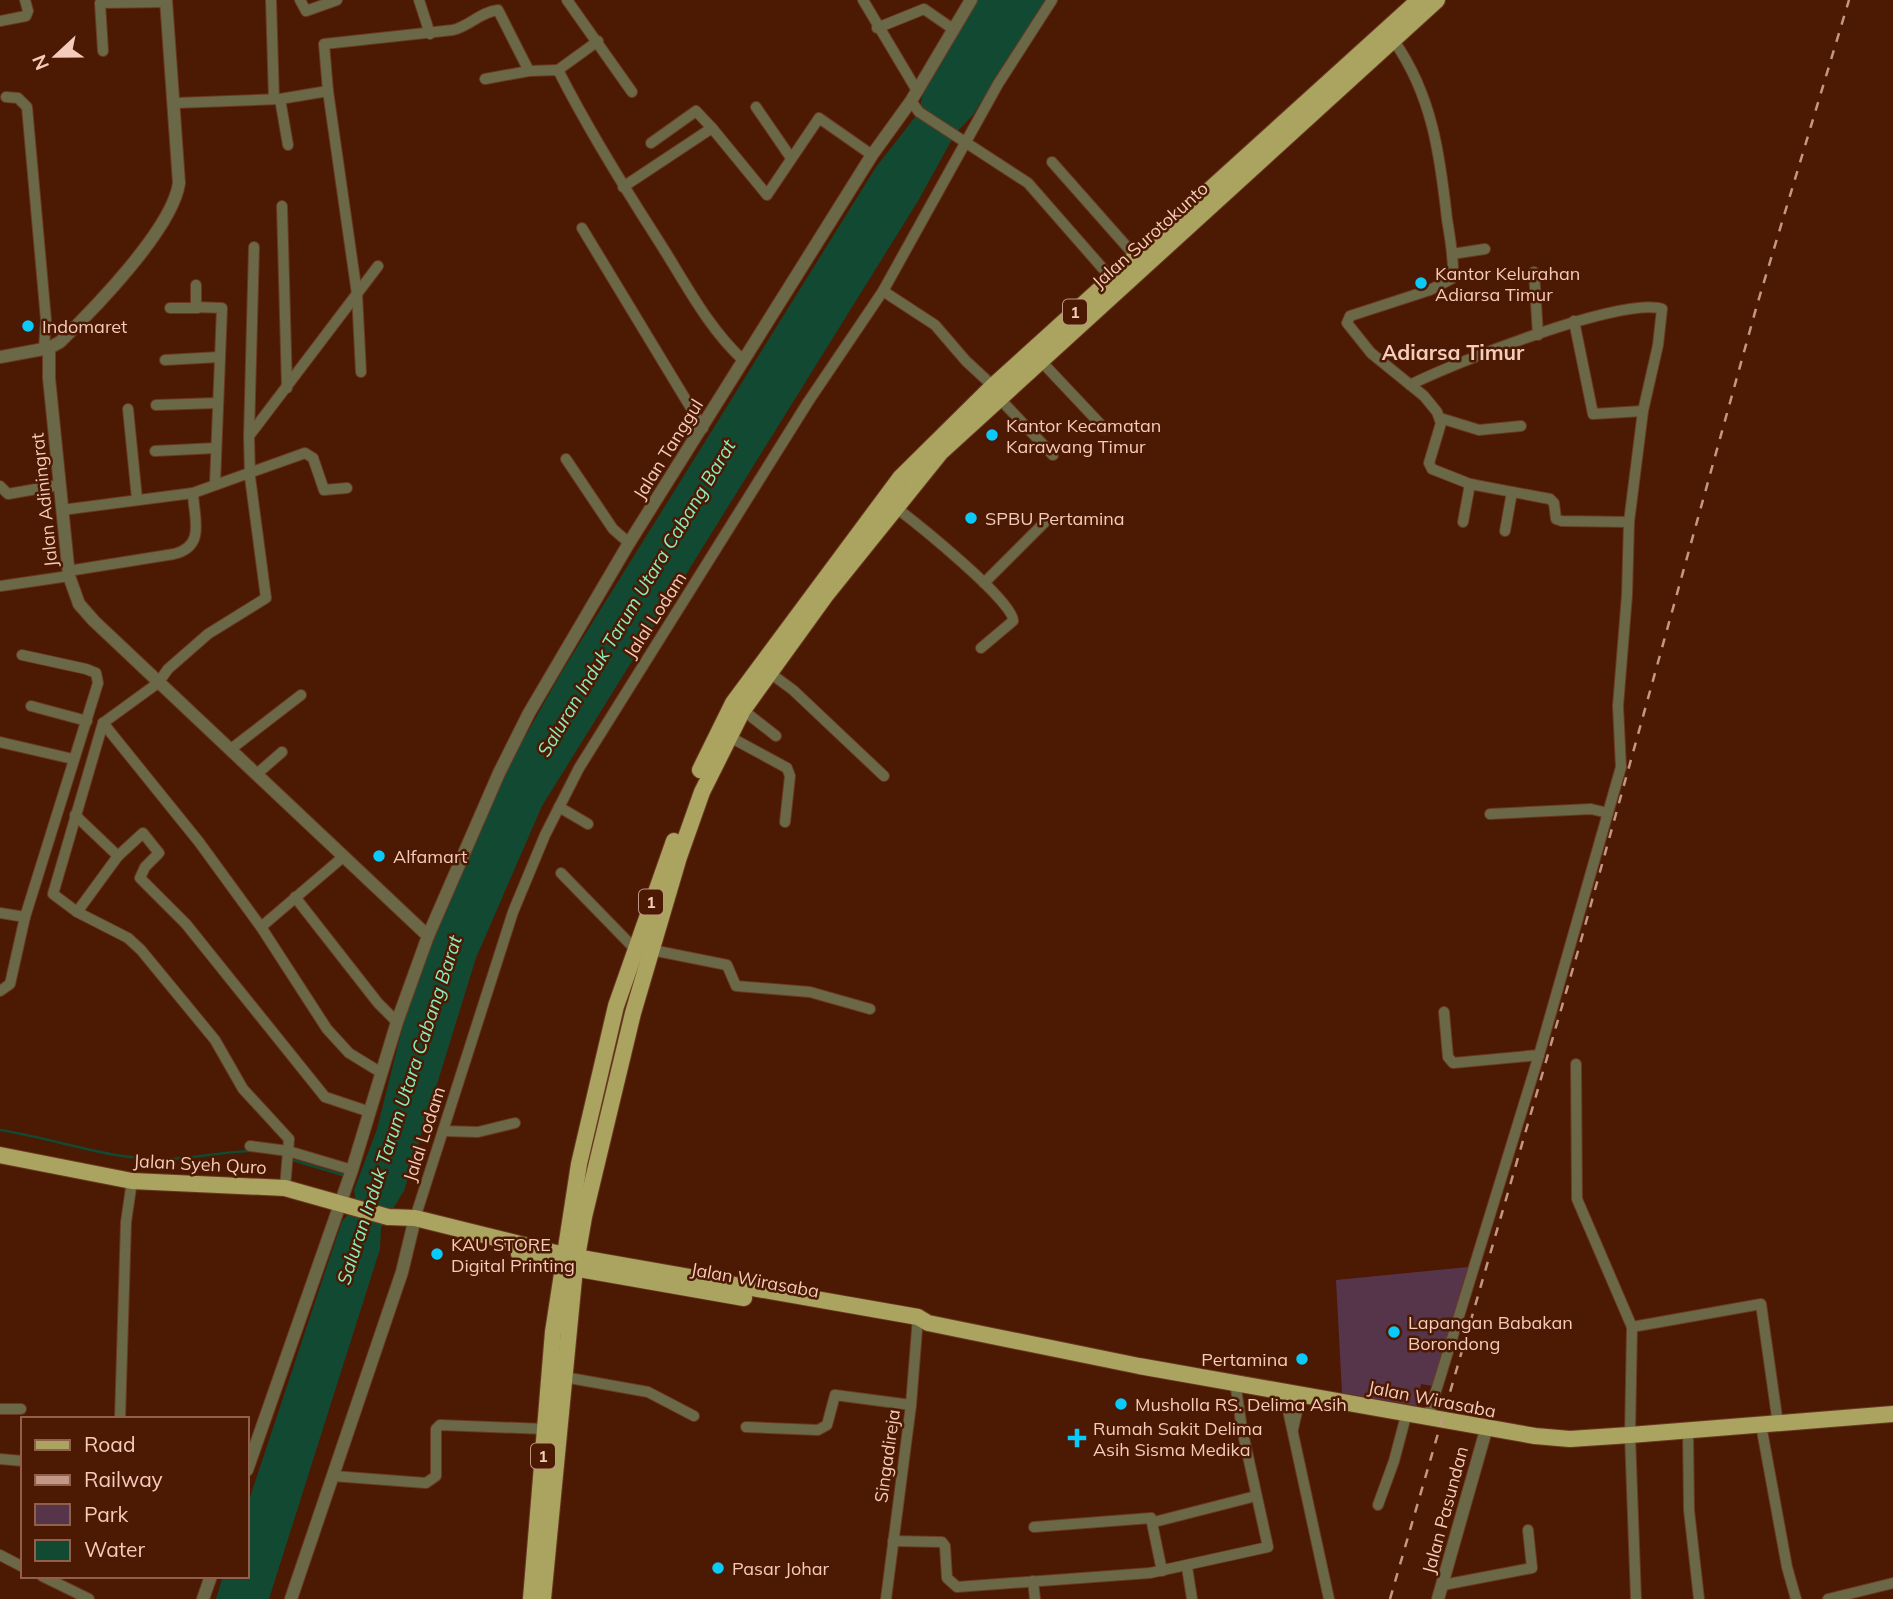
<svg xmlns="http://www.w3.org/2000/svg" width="1893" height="1599" font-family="Mulish,sans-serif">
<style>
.green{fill:#563449}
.water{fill:#124933}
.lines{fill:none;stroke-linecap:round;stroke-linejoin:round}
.stream{stroke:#124933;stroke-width:2.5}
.minor-casing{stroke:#6a3923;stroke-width:12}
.tertiary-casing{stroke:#6a3923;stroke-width:14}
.primary-casing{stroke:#6a3923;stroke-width:18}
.minor{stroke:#6b6848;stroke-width:10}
.tertiary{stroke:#6b6848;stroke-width:12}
.primary{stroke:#aba360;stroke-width:16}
.rail{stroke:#c39785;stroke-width:2.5;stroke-dasharray:9 9;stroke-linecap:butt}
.poi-dot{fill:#0acafa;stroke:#4c1902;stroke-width:2.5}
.labels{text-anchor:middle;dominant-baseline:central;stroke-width:5;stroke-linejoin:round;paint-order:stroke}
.shield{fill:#4c1902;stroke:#c29684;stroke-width:2}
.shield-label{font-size:16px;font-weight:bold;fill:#f5cbbb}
.street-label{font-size:18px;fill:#f5cbbb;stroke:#4c1902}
.poi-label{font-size:18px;fill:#f5cbbb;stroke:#4c1902;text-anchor:start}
.water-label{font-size:19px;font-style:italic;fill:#89edbf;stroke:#4c1902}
.quarter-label{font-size:21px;font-weight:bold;fill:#f5cbbb;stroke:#4c1902}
</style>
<rect width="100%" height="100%" fill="#4c1902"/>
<polygon class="green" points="1468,1267 1433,1386 1421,1384 1417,1406 1342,1393 1336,1280"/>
<path class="water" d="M978 0H1046L973 115 955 134 918 201 542 806 476 958 404 1191 381 1228 380 1249 269 1599H216L223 1576H247V1506L342 1221C351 1214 357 1202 354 1190L377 1129 403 1025 433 936 505 772 561 673 876 167 919 112 924 87Z"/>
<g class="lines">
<g class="stream">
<path d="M0 1130C53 1138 109 1160 163 1159 191 1159 220 1152 249 1151"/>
<polyline points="292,1160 346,1176"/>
</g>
<g class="minor-casing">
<g id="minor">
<polyline points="271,0 274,99"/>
<polyline points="300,0 306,11 337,0"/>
<polyline points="419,0 430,34"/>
<polyline points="567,0 632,92"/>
<polyline points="863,0 916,89"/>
<polyline points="0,21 26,16 28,11 25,0"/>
<polyline points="877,28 924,9 953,29"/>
<path d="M1394 41C1432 95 1440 155 1447 219 1450 238 1454 258 1453 278L1430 290 1350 316 1347 323 1371 353 1424 396 1437 412 1441 423 1429 463 1432 469 1470 484 1550 499 1554 503 1556 519 1562 521 1629 522"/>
<polyline points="103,51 100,3 167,2"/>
<polyline points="558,70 598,41"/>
<polyline points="485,79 529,71"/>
<polyline points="328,91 357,294 361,372"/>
<polyline points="6,97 18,98 27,107 46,320 44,348"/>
<polyline points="280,99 288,145"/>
<polyline points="911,101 919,112 1028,183 1112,279"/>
<path d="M176 103 280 99 328 91 324 44 453 30C470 26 480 12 498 10L529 71 558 70C588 129 622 184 658 240 685 282 707 327 744 361"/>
<polyline points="756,107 791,158"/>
<polyline points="651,143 696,111 712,128"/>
<polyline points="1052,162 1136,257"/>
<polyline points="623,187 712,128 767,195 819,118 872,155"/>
<polyline points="282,206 287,388"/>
<polyline points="582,228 703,428"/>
<polyline points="1452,254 1485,249"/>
<polyline points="1534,272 1538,335"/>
<polyline points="196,285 196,307 222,308 215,484"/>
<polyline points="883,291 935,325 966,361 993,386"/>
<polyline points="170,308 198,308"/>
<polyline points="1574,321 1593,414 1643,411"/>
<polyline points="165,360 219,357"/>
<polyline points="1040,360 1105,429"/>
<path d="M1410 385C1451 364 1623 296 1662 309L1658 345 1643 411 1629 522 1627 595 1618 706 1621 767 1539 1055 1428 1417"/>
<polyline points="999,398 1053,455"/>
<polyline points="156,405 217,403"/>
<polyline points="128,409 137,499"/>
<polyline points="1440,418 1479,430 1521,426"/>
<polyline points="249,436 254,247"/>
<polyline points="155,451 216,448"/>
<polyline points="566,459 613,529 629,543"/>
<polyline points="0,486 8,494 59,485"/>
<path d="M895 507C915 522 1015 602 1013 621L981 648"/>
<polyline points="62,510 193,493 305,453 313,458 324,490 347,488"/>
<polyline points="1463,522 1470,484"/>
<polyline points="1505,531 1512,492"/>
<path d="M68 571 174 554C206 546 194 519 193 493"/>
<polyline points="984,583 1045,522"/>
<polyline points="1,586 69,576"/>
<polyline points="770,673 793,690 884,776"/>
<polyline points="31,706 87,721"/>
<polyline points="743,710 776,736"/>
<polyline points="103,723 158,683 168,669 208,634 266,598 250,477 249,436 378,266"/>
<polyline points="103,723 53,894 77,912 128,938 141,950 215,1040 243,1089 289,1139 285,1188"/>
<polyline points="103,723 199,842 261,927 327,1029 349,1053 380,1072"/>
<polyline points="728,736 787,768 790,776 785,822"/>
<polyline points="0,742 73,759"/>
<polyline points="231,749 301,695"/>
<polyline points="258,773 282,752"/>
<polyline points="559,807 588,824"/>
<polyline points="1490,814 1591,809 1608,813"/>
<polyline points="75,815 118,856"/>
<polyline points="561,873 634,948"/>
<polyline points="295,897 378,1003 397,1022"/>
<polyline points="77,912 118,856 143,833 159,853 145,867 140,878 186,924 325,1097 370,1112"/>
<polyline points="0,913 25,917"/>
<polyline points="261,927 343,857"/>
<polyline points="652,950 727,965 736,986 810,992 870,1009"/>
<polyline points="0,991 10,984 25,917 98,683 96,673 86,669 22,655"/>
<polyline points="1444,1012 1448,1057 1453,1063 1539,1055"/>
<polyline points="1576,1064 1577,1199 1632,1327 1630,1435 1636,1599"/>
<polyline points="444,1131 478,1132 515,1123"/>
<polyline points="250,1146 288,1151 352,1170"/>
<polyline points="415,1218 513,912 545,835 579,768 808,402 883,291 998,84 1052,0"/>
<polyline points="1632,1327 1761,1304 1778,1424"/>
<polyline points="564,1377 648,1392 694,1416"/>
<polyline points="1284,1392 1329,1599"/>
<polyline points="0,1409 21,1409"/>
<polyline points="120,1419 126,1222 132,1181"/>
<polyline points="1761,1425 1787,1567 1796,1599"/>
<polyline points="746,1427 818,1430 827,1425 835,1395 911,1405"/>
<polyline points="1293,1429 1301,1394"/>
<polyline points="1688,1431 1689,1510 1699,1599"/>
<polyline points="0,1459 23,1461"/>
<polyline points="333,1476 426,1483 436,1476 436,1429 440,1425 545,1429"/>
<polyline points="1378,1505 1394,1461 1407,1412"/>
<polyline points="1154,1522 1256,1496"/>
<polyline points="1034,1527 1151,1518 1162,1571"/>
<polyline points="893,1541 942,1542 945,1546 947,1578 957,1587 1150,1573 1268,1547 1242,1429 1235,1382"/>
<polyline points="0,1555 23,1567"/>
<polyline points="1187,1567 1192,1599"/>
<polyline points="42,1576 89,1599"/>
<polyline points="1033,1581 1035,1599"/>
<polyline points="1443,1585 1532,1568 1528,1530"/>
<polyline points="886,1599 911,1405 918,1317"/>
<polyline points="1828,1599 1893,1583"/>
</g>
</g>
<g class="tertiary-casing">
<g id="tertiary">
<polyline points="49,348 49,378 69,576 79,604 94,621 428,936"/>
<path d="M0 357 49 348 60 342C94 309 173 228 179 183L166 0"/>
<polyline points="247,1470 352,1170 397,1022 428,936 499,773 529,713 629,543 872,155 911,101 971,0"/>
<polyline points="203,1599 211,1576"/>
<polyline points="291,1599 402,1272 415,1218"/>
<polyline points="1438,1599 1486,1430"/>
</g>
</g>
<g class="primary-casing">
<g id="primary">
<polyline points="700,770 733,703 900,478 993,386 1419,0"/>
<polyline points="0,1155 132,1181 285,1188 388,1217 415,1218 564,1255 918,1317 928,1323 1139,1366 1535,1436 1570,1439 1630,1435 1893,1414"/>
<polyline points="519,1254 562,1266 744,1298"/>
<polyline points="531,1599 553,1332 579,1164 616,1006 674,841"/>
<polyline points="543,1599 575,1268 584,1217 633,1013 679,857 702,792 743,710 826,595 941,452 1437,0"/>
</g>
</g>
<use href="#minor" class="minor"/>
<use href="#tertiary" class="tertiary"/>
<use href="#primary" class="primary"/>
<polyline class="rail" points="1390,1599 1578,951 1757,305 1849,0"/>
</g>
<g class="poi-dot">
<circle cx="1421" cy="283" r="7"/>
<circle cx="28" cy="326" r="7"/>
<circle cx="992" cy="435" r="7"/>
<circle cx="971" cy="518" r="7"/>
<circle cx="379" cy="856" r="7"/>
<circle cx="437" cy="1254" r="7"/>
<circle cx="1394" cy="1332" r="7"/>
<circle cx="1302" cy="1359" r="7"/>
<circle cx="1121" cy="1404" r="7"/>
<path d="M1073.5 1427.5h7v7h7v7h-7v7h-7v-7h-7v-7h7z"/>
<circle cx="718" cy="1568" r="7"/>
</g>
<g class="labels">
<g class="shield">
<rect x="1063" y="299.5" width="24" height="25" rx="5"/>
<rect x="639" y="889.5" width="24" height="25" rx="5"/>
<rect x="531" y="1443.5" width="24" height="25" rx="5"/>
</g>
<g class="shield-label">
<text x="1075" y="312">1</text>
<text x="651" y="902">1</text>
<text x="543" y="1456">1</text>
</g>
<g class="street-label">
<text transform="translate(1150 235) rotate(-42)">Jalan Surotokunto</text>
<text transform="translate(668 449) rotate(-58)">Jalan Tanggul</text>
<text transform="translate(44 500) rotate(-96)">Jalan Adiningrat</text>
<text transform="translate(655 615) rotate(-57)">Jalal Lodam</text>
<text transform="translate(424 1134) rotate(-72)">Jalal Lodam</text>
<text transform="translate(200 1164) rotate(3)">Jalan Syeh Quro</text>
<text transform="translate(755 1280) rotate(10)">Jalan Wirasaba</text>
<text transform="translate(1432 1399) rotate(11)">Jalan Wirasaba</text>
<text transform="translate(887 1456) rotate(-82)">Singadireja</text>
<text transform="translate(1445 1510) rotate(-75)">Jalan Pasundan</text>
</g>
<g class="poi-label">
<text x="1435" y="273">Kantor Kelurahan<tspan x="1435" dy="21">Adiarsa Timur</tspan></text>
<text x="42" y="326">Indomaret</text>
<text x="1006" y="425">Kantor Kecamatan<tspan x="1006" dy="21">Karawang Timur</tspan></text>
<text x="985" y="518">SPBU Pertamina</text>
<text x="393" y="856">Alfamart</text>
<text x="451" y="1244">KAU STORE<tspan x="451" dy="21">Digital Printing</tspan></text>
<text x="1408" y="1322">Lapangan Babakan<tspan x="1408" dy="21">Borondong</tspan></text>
<text x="1288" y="1359" text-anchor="end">Pertamina</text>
<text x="1135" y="1404">Musholla RS. Delima Asih</text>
<text x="1093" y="1428">Rumah Sakit Delima<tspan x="1093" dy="21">Asih Sisma Medika</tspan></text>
<text x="732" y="1568">Pasar Johar</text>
</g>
<g class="water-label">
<text transform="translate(636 598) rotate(-59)">Saluran Induk Tarum Utara Cabang Barat</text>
<text transform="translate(399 1110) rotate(-72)">Saluran Induk Tarum Utara Cabang Barat</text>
</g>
<g class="quarter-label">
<text x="1453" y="352">Adiarsa Timur</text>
</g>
</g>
<rect x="21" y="1417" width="228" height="161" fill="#4c1902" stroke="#90604c" stroke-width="2"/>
<rect x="35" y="1440" width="35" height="10" fill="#aba360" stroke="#90604c" stroke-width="2"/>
<text x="84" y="1452" font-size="21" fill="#f5cbbb">Road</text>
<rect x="35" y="1475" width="35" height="10" fill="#c39785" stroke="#90604c" stroke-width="2"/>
<text x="84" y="1487" font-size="21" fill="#f5cbbb">Railway</text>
<rect x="35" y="1504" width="35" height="21" fill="#563449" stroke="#90604c" stroke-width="2"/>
<text x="84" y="1522" font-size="21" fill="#f5cbbb">Park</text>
<rect x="35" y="1540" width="35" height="21" fill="#124933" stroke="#90604c" stroke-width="2"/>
<text x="84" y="1557" font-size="21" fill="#f5cbbb">Water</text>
<g transform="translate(56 56) rotate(248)" stroke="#4c1902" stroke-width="5" paint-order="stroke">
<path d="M0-5L12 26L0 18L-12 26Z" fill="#f5cbbb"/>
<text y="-10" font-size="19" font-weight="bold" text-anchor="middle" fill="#f5cbbb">N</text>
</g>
</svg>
